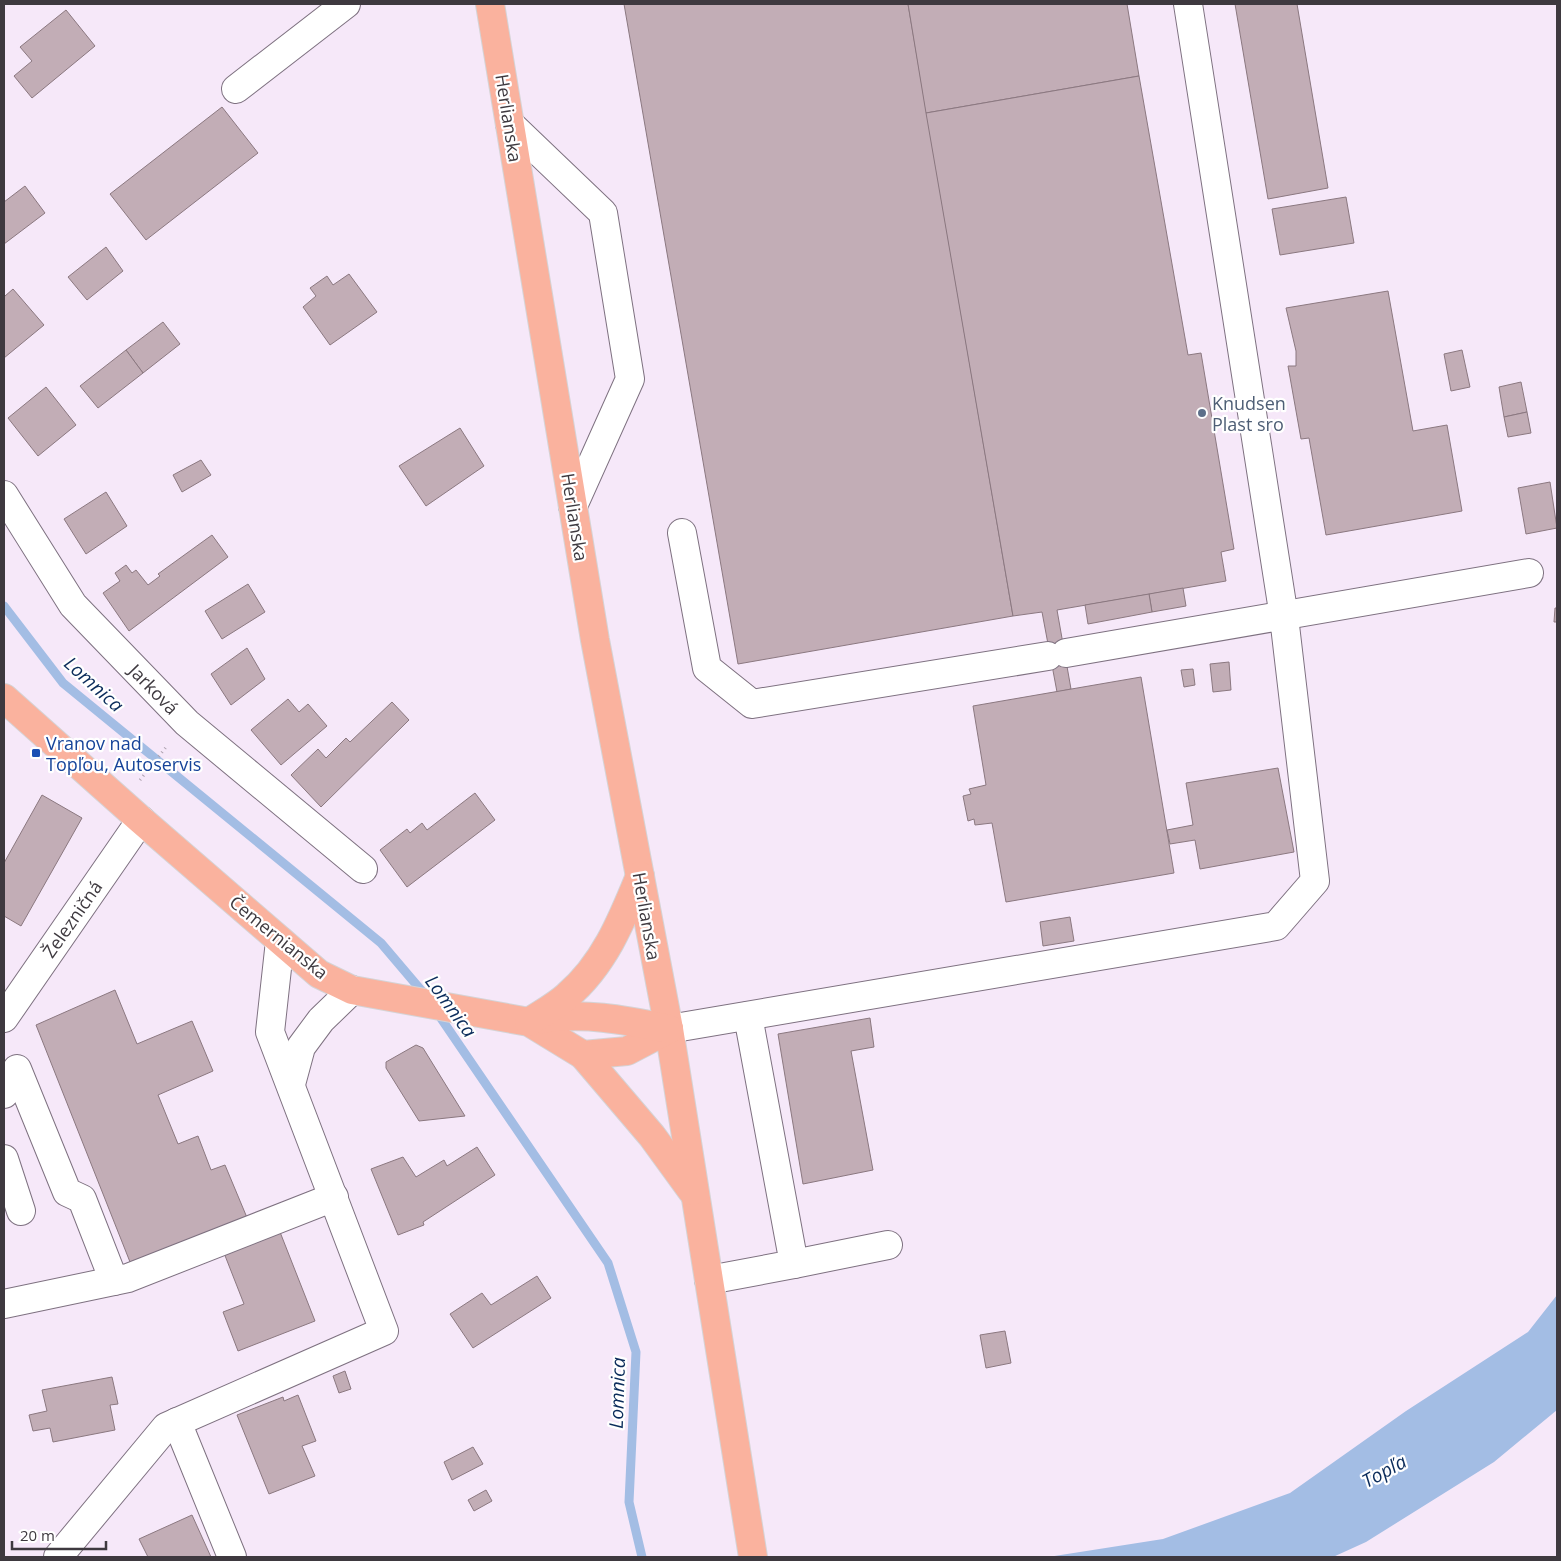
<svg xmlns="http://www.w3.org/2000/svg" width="1561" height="1561" font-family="'Open Sans',sans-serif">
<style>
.water{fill:#a3bde4}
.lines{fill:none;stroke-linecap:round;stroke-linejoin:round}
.stream{stroke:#a3bde4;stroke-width:9}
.building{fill:#c2adb6;stroke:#8b7880}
.minor-casing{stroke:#7e7180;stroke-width:30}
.major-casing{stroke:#d5d3d5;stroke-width:30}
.path{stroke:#ada2af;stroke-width:3;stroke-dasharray:1 4;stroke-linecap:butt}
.minor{stroke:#fff;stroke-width:28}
.major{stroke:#fab29e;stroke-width:28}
.service-dot{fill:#5c6f8a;stroke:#fff;stroke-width:2}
.transit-dot{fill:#1a4fb4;stroke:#fff;stroke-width:2}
.labels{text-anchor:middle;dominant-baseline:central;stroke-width:4.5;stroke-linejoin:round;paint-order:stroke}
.street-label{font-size:18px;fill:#3e393f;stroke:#fff}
.service-label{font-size:18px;fill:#4e5e75;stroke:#fff;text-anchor:start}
.transit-label{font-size:18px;fill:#164399;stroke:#fff;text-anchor:start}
.water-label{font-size:19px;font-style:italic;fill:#0b2c5b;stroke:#fff}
</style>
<rect width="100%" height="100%" fill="#f6e8f9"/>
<polygon class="water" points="1557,1295 1557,1410 1494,1462 1366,1542 1333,1557 1048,1557 1163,1539 1290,1493 1406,1411 1528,1332"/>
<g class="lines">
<g class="stream">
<polyline points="4,606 63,683 381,943 426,996"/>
<polyline points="436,1011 608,1263 636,1352 629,1502 642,1557"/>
</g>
</g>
<g class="building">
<polygon points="624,4 908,4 1013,616 738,664"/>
<polygon points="908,4 1127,4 1139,76 926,113"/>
<polygon points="1235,4 1297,4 1328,188 1268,199"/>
<polygon points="66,10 95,46 32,98 14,76 32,61 20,47"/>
<polygon points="1139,76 1188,355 1201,353 1234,549 1221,552 1226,581 1057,610 1071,689 1057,692 1042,612 1013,616 926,113"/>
<polygon points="222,107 258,153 146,240 110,194"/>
<polygon points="25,186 45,213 4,244 4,202"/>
<polygon points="1346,197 1354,243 1280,255 1272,209"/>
<polygon points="106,247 123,271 87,300 68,277"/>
<polygon points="349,274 377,312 330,345 303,307 316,296 310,288 327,276 333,285"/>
<polygon points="13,289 44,325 4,358 4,294 5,296"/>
<polygon points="1388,291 1413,431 1447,425 1462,511 1326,535 1309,438 1301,439 1288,366 1296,366 1296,351 1286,308"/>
<polygon points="163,322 180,344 143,373 126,350"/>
<polygon points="126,350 143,373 98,408 80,386"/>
<polygon points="1462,350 1470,387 1451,391 1444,354"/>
<polygon points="1521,382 1527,412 1504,417 1499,387"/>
<polygon points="46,387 76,425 38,456 8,418"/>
<polygon points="1527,412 1531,433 1508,437 1504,417"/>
<polygon points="460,428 484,466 426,506 399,466"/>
<polygon points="201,460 211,475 182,492 173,475"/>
<polygon points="1550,482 1557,528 1526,534 1518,488"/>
<polygon points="106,492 127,526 86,554 64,519"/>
<polygon points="212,535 228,557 129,631 103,593 120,581 115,573 126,565 132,573 136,570 148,585 160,576 158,574"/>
<polygon points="248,584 265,612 222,639 205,611"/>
<polygon points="1183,588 1186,606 1152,612 1149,594"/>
<polygon points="1149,594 1152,612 1088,624 1085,605"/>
<polygon points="1555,608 1557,608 1557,622 1554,622"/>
<polygon points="247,648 265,679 231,705 211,674"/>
<polygon points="1229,662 1231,690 1213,692 1210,664"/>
<polygon points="1193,669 1195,685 1184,687 1181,670"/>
<polygon points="1141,677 1174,873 1006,902 992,823 975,825 974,819 968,821 963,796 971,794 969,789 986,785 973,706"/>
<polygon points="288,699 299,712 308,704 327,726 281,765 251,730"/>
<polygon points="392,702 409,720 321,807 291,775 318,749 326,758 346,738 350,742"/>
<polygon points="1278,768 1294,852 1200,869 1195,840 1170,844 1167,830 1193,825 1186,783"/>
<polygon points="475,793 495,820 407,887 380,850 407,829 410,833 422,823 427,830"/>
<polygon points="42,795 82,818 21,926 4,916 4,863"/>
<polygon points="1070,917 1074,941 1043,946 1040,922"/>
<polygon points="115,990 137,1044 192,1021 213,1071 158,1095 178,1144 198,1136 211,1170 225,1165 248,1220 132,1267 36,1025"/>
<polygon points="870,1018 874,1047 851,1051 873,1170 803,1184 778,1034"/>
<polygon points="416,1045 423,1048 465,1116 419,1121 386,1068 386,1062"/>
<polygon points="477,1147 495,1175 423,1222 424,1225 398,1235 371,1169 403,1157 416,1177 444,1160 447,1166"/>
<polygon points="280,1232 315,1321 238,1351 223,1312 244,1304 224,1253"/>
<polygon points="537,1276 551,1298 473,1348 450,1314 482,1293 491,1305"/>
<polygon points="1005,1331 1011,1363 986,1368 980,1335"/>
<polygon points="345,1371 351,1389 339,1393 333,1376"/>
<polygon points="112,1377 118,1404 110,1405 115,1430 53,1442 50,1428 33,1431 29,1415 47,1411 42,1390"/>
<polygon points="298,1395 316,1441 302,1446 315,1476 269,1494 237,1415 283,1397 284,1401"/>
<polygon points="473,1447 483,1464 452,1480 444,1462"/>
<polygon points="486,1490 492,1501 474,1511 468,1500"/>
<polygon points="192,1515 211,1557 148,1557 139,1539"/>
</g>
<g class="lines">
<g class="minor-casing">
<g id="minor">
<polyline points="236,89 346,4"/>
<polyline points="510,124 603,213 630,379 573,506"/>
<polyline points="4,495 73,605 187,723 363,869"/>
<polyline points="682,533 707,668 752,704 1048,656"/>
<polyline points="1066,653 1529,573"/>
<polyline points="4,1018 141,820"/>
<polyline points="669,1029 1276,926 1315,881 1284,617 1188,4"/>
<polyline points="291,1084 301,1047 321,1020 352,990"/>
<polyline points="4,1094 17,1069 67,1192 82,1199 114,1281"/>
<polyline points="4,1159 21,1211"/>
<polyline points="794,1264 888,1245"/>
<polyline points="709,1280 794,1264 748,1016"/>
<polyline points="4,1304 128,1278 334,1197"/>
<polyline points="177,1422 232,1557"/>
<polyline points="58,1557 166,1427 384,1331 270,1032 280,941"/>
</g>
</g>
<g class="major-casing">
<g id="major">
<polyline points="490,4 595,640 669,1029 753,1557"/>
<polyline points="4,698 141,820 319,974 352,990 529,1022 583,1055 627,1051 669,1029"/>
<path d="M537 1020C581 1011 625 1020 669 1029"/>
<path d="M529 1022C541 1014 556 1006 567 996 604 965 622 920 640 876"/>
<polyline points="583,1055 652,1136 692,1191"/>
</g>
</g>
<polyline class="path" points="140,780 167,746"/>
<use href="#minor" class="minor"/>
<use href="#major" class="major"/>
</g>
<circle class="service-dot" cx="1202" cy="413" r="5"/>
<rect class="transit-dot" x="31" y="748" width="10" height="10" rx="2.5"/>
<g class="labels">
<g class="street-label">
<text transform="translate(509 118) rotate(81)">Herlianska</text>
<text transform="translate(575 517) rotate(81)">Herlianska</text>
<text transform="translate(154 689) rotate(46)">Jarková</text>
<text transform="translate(647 916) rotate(80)">Herlianska</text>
<text transform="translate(72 919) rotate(-55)">Železničná</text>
<text transform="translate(279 937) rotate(39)">Čemernianska</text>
</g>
<g class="service-label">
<text x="1212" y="403">Knudsen<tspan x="1212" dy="21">Plast sro</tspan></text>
</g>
<g class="transit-label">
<text x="46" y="743">Vranov nad<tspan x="46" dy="21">Topľou, Autoservis</tspan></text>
</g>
<g class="water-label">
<text transform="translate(94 684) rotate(42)">Lomnica</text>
<text transform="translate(451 1006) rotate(54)">Lomnica</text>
<text transform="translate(617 1393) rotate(-88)">Lomnica</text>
<text transform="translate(1384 1471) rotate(-29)">Topľa</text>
</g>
</g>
<rect width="1561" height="1561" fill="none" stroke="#3e393f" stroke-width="10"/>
<path d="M12 1541v8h94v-8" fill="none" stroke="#3e393f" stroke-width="2.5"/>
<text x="20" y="1541" font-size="15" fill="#3e393f" stroke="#ffffff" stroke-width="4" paint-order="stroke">20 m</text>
</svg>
